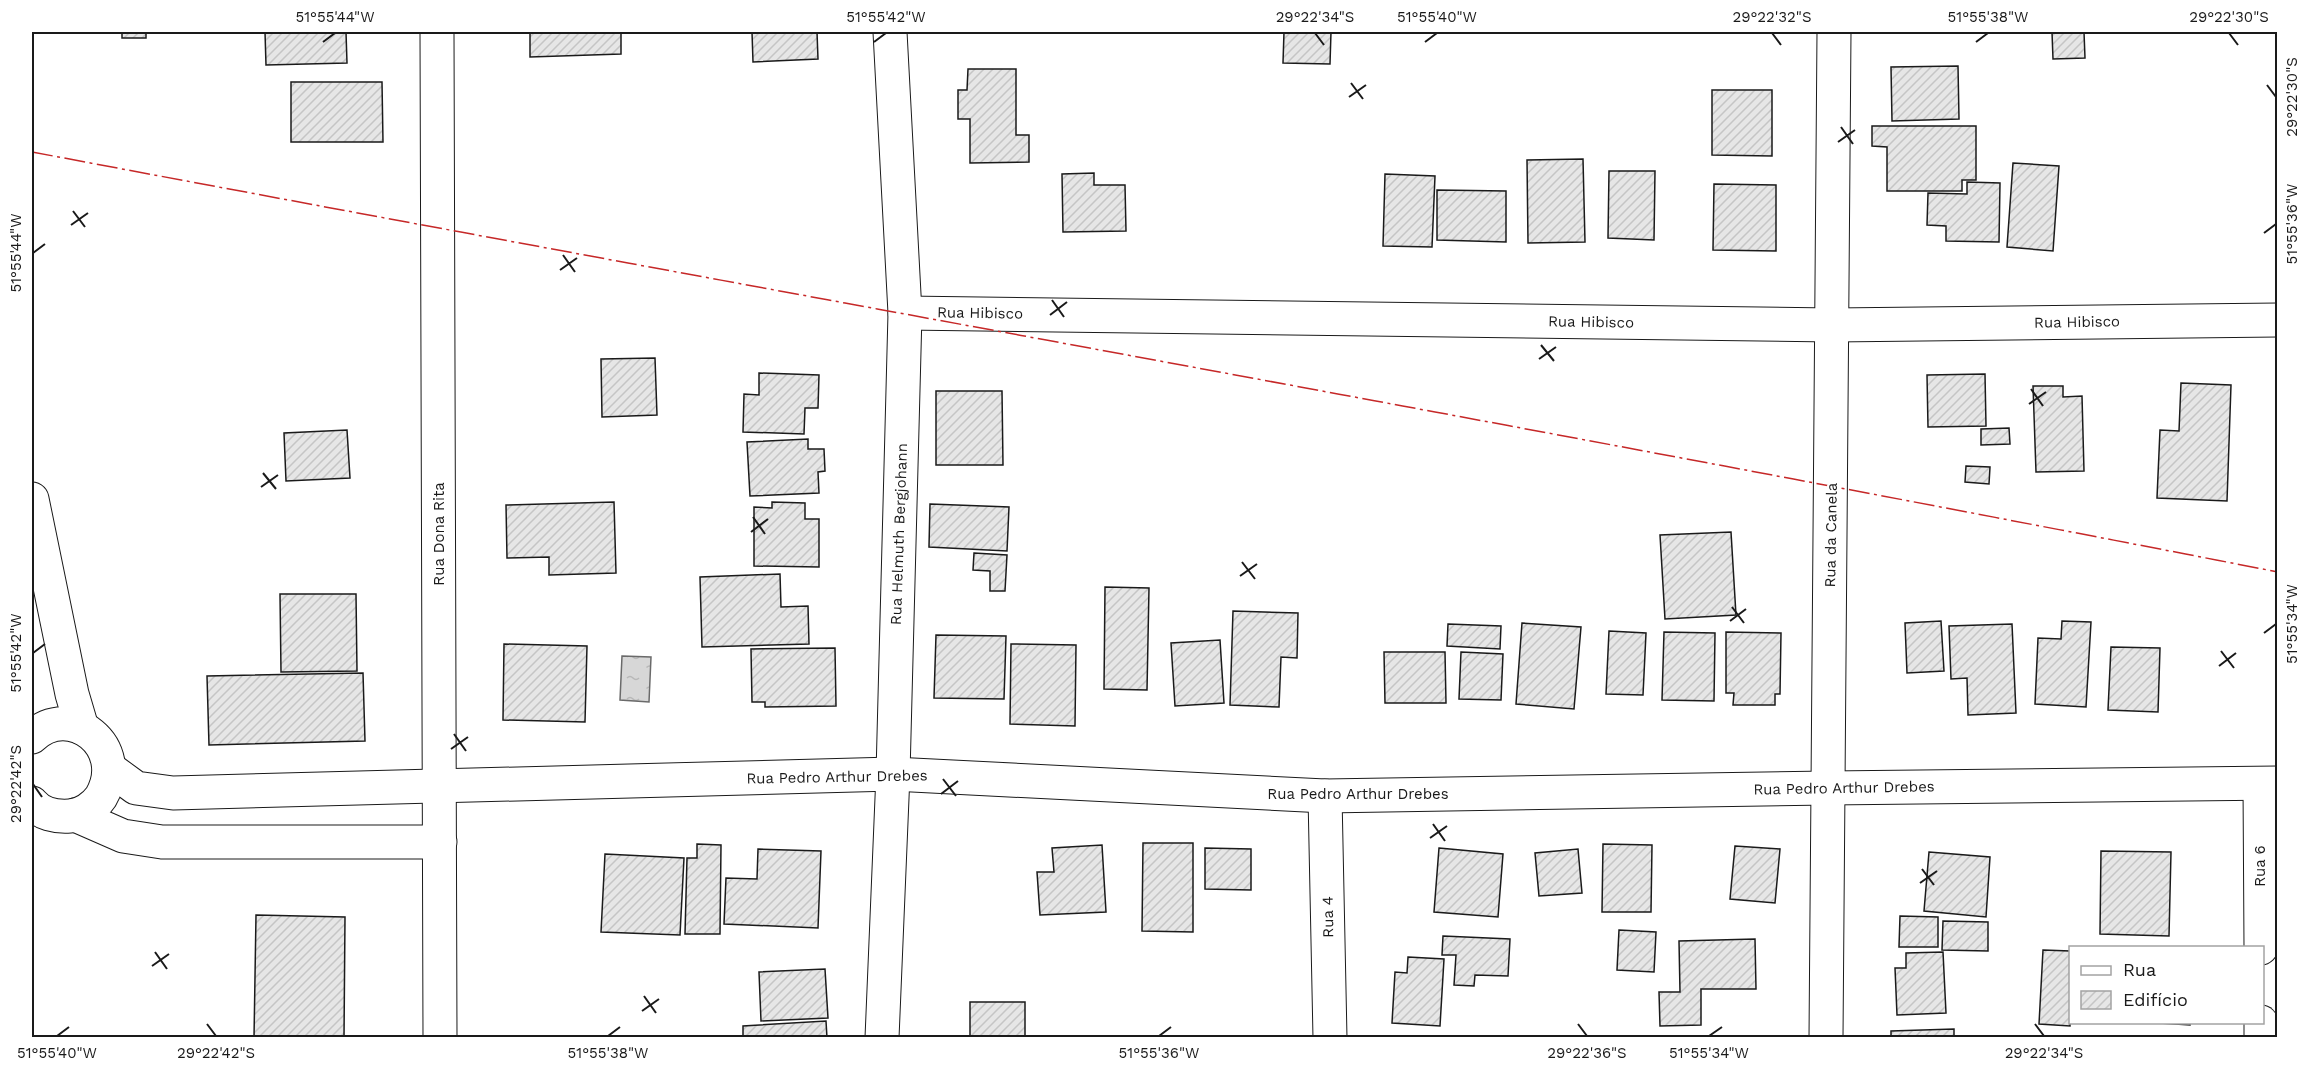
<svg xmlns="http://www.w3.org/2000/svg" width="2309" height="1069" font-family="'Work Sans',sans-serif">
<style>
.water{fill:url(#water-ripples);stroke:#6a6a6a;stroke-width:1.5}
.building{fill:url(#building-hatch);stroke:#1a1a1a;stroke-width:1.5}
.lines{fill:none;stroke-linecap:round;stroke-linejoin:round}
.minor-casing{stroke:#1a1a1a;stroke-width:35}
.major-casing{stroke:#1a1a1a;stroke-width:35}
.minor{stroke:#fff;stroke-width:33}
.major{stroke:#fff;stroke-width:33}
.power{stroke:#c62828;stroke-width:1.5;stroke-dasharray:21 4.5 3 4.5;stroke-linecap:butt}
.ticks{fill:none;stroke:#1a1a1a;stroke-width:2}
.labels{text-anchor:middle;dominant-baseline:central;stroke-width:4.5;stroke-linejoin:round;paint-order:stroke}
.street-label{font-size:15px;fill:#1a1a1a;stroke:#fff}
.neatline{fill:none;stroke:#1a1a1a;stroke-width:2}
.ticks-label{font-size:15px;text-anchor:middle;fill:#1a1a1a}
</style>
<defs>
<pattern id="water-ripples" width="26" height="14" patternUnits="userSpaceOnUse" patternTransform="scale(1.5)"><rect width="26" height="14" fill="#d7d7d7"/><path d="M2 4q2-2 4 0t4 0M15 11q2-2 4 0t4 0" fill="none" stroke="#b8b8b8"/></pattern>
<pattern id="building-hatch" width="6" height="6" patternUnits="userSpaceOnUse" patternTransform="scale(1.5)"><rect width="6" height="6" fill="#e6e6e6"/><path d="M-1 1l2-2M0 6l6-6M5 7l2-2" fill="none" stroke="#c5c5c5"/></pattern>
</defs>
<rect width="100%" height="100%" fill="#fff"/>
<polygon class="water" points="622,656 651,657 649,702 620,700"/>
<g class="building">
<rect x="122" y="32" width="24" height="6"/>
<polygon points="265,32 346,32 347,63 266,65"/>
<polygon points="530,32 621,32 621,54 530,57"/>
<polygon points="752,32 817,32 818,59 753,62"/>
<polygon points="1284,32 1331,32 1330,64 1283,63"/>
<polygon points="2052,32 2084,32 2085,58 2053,59"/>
<polygon points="1958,66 1959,119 1892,121 1891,67"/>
<polygon points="968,69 1016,69 1016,135 1029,135 1029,162 970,163 970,119 958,119 958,90 967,90"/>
<polygon points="291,82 382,82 383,142 291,142"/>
<polygon points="1712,90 1772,90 1772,156 1712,155"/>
<polygon points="1872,126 1976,126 1976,180 1962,180 1962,191 1887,191 1887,147 1872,146"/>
<polygon points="1583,159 1585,242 1528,243 1527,160"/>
<polygon points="2013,163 2059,166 2053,251 2007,247"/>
<polygon points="1609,171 1655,171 1654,240 1608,238"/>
<polygon points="1094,173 1094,185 1125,185 1126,231 1063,232 1062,174"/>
<polygon points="1385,174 1435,176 1432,247 1383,246"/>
<polygon points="1967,182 2000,183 1999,242 1946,241 1946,226 1927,225 1928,193 1967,194"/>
<polygon points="1714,184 1776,185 1776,251 1713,250"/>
<polygon points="1437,190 1506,191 1506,242 1437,240"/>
<polygon points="655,358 657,415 602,417 601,359"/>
<polygon points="759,373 819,375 818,408 805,408 804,434 743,432 744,394 759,395"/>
<polygon points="1985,374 1986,426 1928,427 1927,375"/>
<polygon points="2181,383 2231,385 2227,501 2157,498 2160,430 2179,431"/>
<polygon points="2033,386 2063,386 2063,397 2082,396 2084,471 2036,472"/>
<polygon points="936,391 1002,391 1003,465 936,465"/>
<polygon points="2009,428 2010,444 1981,445 1981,429"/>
<polygon points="347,430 350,478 286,481 284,433"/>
<polygon points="808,439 808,449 824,449 825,471 818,472 819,493 750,496 747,442"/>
<polygon points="1966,466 1990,467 1989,484 1965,482"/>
<polygon points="614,502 616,573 549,575 549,557 507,558 506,505"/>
<polygon points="772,502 805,503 805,519 819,519 819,567 754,566 754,507 772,508"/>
<polygon points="930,504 1009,507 1007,551 929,547"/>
<polygon points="1731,532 1736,615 1665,619 1660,535"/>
<polygon points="974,553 1007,555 1005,591 990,591 990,571 973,570"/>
<polygon points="780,574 781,607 808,606 809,644 702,647 700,577"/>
<polygon points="1105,587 1149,588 1147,690 1104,689"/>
<polygon points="280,594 356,594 357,671 281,672"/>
<polygon points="1233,611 1298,613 1297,658 1281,657 1279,707 1230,705"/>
<polygon points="1941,621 1944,671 1907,673 1905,623"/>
<polygon points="2062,621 2091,622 2086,707 2035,704 2038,638 2061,639"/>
<polygon points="1522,623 1581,627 1574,709 1516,704"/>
<polygon points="1448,624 1501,626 1500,649 1447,646"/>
<polygon points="2012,624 2016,713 1968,715 1967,678 1951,679 1949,626"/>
<polygon points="1609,631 1646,633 1643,695 1606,694"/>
<polygon points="1664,632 1715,633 1714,701 1662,700"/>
<polygon points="1726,632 1781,633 1780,694 1775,694 1775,705 1733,705 1734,693 1726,693"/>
<polygon points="936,635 1006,636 1004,699 934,698"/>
<polygon points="1220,640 1224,703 1175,706 1171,643"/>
<polygon points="504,644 587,646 585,722 503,720"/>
<polygon points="1011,644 1076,645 1075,726 1010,724"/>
<polygon points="2111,647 2160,648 2158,712 2108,710"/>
<polygon points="835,648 836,706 765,707 765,702 752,702 751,649"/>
<polygon points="1384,652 1445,652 1446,703 1385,703"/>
<polygon points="1461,652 1503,654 1501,700 1459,699"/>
<polygon points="363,673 365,741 209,745 207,676"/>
<polygon points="1143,843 1193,843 1193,932 1142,931"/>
<polygon points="697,844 721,845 720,934 685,934 687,858 697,858"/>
<polygon points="1603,844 1652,845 1651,912 1602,912"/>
<polygon points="1102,845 1106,912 1040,915 1037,872 1054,872 1052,848"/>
<polygon points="1735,846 1780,849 1775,903 1730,899"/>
<polygon points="1205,848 1251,849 1251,890 1205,889"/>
<polygon points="1439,848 1503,854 1498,917 1434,912"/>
<polygon points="758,849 821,851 818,928 724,924 726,878 757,879"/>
<polygon points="1578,849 1582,893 1539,896 1535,853"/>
<polygon points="2101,851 2171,852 2169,936 2100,934"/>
<polygon points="1929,852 1990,857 1986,917 1924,911"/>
<polygon points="605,854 684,858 680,935 601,932"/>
<polygon points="256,915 345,917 344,1038 254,1038"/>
<polygon points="1900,916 1938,917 1938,947 1899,947"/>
<polygon points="1943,921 1988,922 1988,951 1942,950"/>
<polygon points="1619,930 1656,932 1654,972 1617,970"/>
<polygon points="1443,936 1510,939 1508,976 1475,975 1474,986 1454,985 1456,955 1442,955"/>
<polygon points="1755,939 1756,989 1701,989 1701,1025 1660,1026 1659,992 1680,992 1679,941"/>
<polygon points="2043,950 2070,951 2070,1026 2039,1024"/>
<polygon points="1943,952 1946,1013 1897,1015 1895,968 1906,968 1906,953"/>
<polygon points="1408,957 1444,959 1440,1026 1392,1023 1395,972 1407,973"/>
<polygon points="825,969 828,1018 761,1021 759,972"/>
<rect x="970" y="1002" width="55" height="36"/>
<polygon points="826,1021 827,1038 743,1038 743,1026"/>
<polygon points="2143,1022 2190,1022 2190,1025"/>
<polygon points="1954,1029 1954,1038 1891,1038 1891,1031"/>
</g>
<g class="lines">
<g class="minor-casing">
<g id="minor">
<polyline points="905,313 1833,325 2278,320"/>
<polyline points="32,499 72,694 82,728"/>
<path d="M32 737C70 700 130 747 101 797 94 807 82 815 70 816 56 817 41 814 32 803"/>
<polyline points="110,769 136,788 173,793 893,774 1325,796 1828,788 2278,783"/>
<polyline points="2260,784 2261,948"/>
<polyline points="1325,796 1330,1038"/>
<polyline points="75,815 123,836 162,842 440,842"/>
<polyline points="2261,1022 2261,1038"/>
<polyline points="882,1038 893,774 905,313 890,32"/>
<polyline points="1826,1038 1834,32"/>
</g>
</g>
<g class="major-casing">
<polyline id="major" points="437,32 440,1038"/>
</g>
<use href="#minor" class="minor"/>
<use href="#major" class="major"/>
<path class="power" d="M32 152C780 293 1530 426 2278 572"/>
</g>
<path class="ticks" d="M1315 33 1324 45M1772 33 1781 45M2229 33 2238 45M323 42 335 33M874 42 886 33M1425 42 1437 33M1976 42 1988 33M1351 83 1363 99M2267 85 2276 97M1349 97 1366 85M1841 127 1853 144M1838 142 1855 130M73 211 85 227M71 225 88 213M2264 233 2276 224M33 253 45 244M563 255 575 272M560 270 577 258M1052 300 1064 317M1050 315 1067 302M1541 345 1554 361M1539 359 1556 347M2031 389 2043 406M2029 404 2046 392M263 473 276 489M261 487 278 475M753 517 765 534M751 532 768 519M1242 562 1255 579M1240 576 1257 564M1732 607 1744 623M1730 621 1746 609M2264 633 2276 624M2221 651 2234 668M33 653 45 644M2219 666 2236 653M454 734 466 751M451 749 468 737M943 779 956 796M33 784 42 797M941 794 958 781M1433 824 1445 841M1430 838 1447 826M1922 869 1934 885M1920 883 1937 871M155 952 167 969M152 966 169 954M644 996 656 1013M642 1011 659 999M207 1024 216 1036M1578 1024 1587 1036M2035 1024 2044 1036M57 1036 69 1027M608 1036 620 1027M1159 1036 1171 1027M1709 1036 1722 1027"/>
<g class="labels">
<g class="street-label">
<text transform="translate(980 313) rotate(1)">Rua Hibisco</text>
<text transform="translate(1591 322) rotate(1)">Rua Hibisco</text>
<text transform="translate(2077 322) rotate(-1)">Rua Hibisco</text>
<text transform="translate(439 534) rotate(-90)">Rua Dona Rita</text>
<text transform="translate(899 534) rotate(-88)">Rua Helmuth Bergjohann</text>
<text transform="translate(1831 535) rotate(-89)">Rua da Canela</text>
<text transform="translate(837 777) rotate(-1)">Rua Pedro Arthur Drebes</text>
<text transform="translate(1844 788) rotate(-1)">Rua Pedro Arthur Drebes</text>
<text x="1358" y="794">Rua Pedro Arthur Drebes</text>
<text transform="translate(2260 866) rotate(-90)">Rua 6</text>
<text transform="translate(1328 917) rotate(-91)">Rua 4</text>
</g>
</g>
<rect width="2309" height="1069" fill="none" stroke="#ffffff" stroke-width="66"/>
<rect x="2069" y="946" width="195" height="78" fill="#ffffff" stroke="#a3a3a3" stroke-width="1.5"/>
<rect x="2081" y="966" width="30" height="9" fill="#ffffff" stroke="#a3a3a3" stroke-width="1.5"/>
<text x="2123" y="976" font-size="18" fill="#1a1a1a">Rua</text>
<rect x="2081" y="991" width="30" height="18" fill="url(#building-hatch)" stroke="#a3a3a3" stroke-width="1.5"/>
<text x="2123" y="1006" font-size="18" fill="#1a1a1a">Edifício</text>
<rect x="33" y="33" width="2243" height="1003" class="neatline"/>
<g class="ticks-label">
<text x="335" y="22">51°55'44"W</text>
<text x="886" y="22">51°55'42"W</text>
<text x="1315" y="22">29°22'34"S</text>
<text x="1437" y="22">51°55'40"W</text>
<text x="1772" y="22">29°22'32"S</text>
<text x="1988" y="22">51°55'38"W</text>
<text x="2229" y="22">29°22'30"S</text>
<text transform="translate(2292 97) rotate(-90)" y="5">29°22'30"S</text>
<text transform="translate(2292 224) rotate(-90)" y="5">51°55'36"W</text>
<text transform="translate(16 253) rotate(-90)" y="5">51°55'44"W</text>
<text transform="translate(2292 624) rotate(-90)" y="5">51°55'34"W</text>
<text transform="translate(16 653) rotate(-90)" y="5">51°55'42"W</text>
<text transform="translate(16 784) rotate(-90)" y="5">29°22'42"S</text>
<text x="57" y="1058">51°55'40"W</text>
<text x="216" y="1058">29°22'42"S</text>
<text x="608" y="1058">51°55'38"W</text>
<text x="1159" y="1058">51°55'36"W</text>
<text x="1587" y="1058">29°22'36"S</text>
<text x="1709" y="1058">51°55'34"W</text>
<text x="2044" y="1058">29°22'34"S</text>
</g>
</svg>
